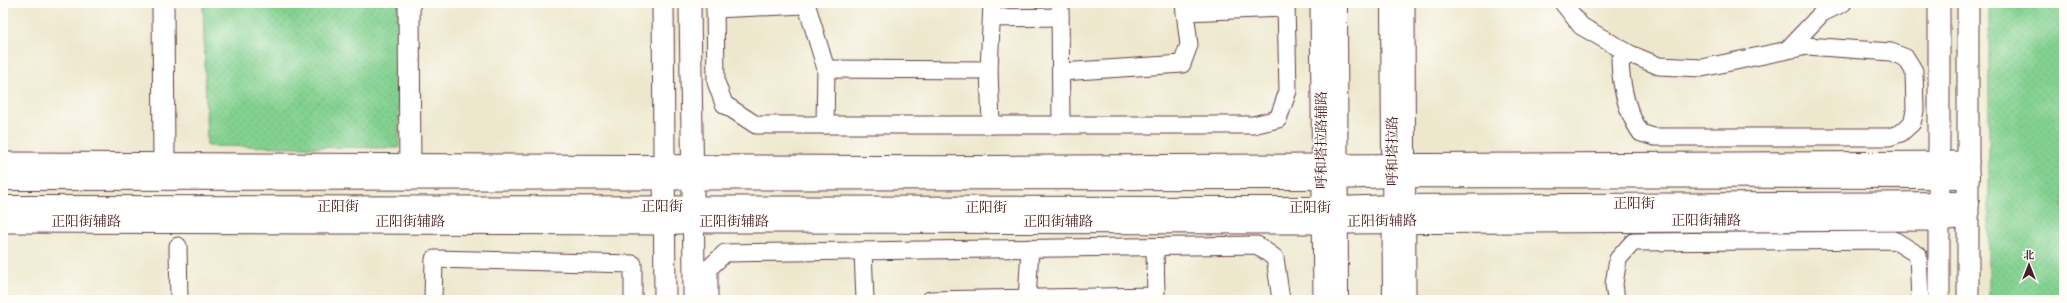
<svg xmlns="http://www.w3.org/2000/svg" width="2067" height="303" font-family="Vollkorn,'Noto Serif SC',serif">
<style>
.park{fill:url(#park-dots);stroke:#66785e}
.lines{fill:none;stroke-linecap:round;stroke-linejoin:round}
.minor-casing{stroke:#623d43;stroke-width:19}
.tertiary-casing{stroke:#623d43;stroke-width:23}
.secondary-casing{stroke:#623d43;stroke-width:24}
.minor{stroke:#fff;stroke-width:17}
.tertiary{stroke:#fff;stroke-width:21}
.secondary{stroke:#fff;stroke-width:22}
.labels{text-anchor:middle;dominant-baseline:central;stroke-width:3.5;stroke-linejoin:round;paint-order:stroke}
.street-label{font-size:14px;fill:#4a1f2b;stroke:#fdfcf7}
</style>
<defs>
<pattern id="park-dots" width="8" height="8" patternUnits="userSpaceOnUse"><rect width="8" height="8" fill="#83d190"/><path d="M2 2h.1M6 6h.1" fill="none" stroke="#73b37c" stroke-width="1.8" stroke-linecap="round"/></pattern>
</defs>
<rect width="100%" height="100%" fill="#fdfcf7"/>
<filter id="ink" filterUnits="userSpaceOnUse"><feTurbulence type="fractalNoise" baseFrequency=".025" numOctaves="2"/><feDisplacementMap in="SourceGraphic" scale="8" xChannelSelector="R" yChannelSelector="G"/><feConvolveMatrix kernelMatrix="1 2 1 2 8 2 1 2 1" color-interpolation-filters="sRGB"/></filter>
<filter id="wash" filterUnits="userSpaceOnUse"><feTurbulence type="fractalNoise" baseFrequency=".012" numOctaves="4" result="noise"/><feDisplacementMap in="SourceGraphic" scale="16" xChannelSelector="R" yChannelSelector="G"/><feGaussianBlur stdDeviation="0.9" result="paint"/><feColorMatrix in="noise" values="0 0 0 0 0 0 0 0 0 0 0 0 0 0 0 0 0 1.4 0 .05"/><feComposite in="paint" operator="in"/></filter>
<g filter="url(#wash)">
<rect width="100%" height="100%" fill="#ede8cd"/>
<g class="park">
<polygon points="203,3 399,3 399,148 207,146"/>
<rect x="1989" y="3" width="75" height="297"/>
</g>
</g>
<g filter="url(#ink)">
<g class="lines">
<g class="minor-casing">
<g id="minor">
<polyline points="715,3 716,82 724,104 756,125 1253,125 1278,119 1288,91 1286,3"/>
<polyline points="806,3 826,69 825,125"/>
<polyline points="1060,3 1061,125"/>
<polyline points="1184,3 1185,12 1286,8"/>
<path d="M1563 3 1581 26 1630 54 1659 66 1702 68 1807 46 1891 52 1906 58 1914 71 1915 111 1912 123 1901 133 1889 137H1654L1641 133C1627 113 1621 86 1620 61L1630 54"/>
<polyline points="715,9 805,5"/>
<polyline points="992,18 1060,17"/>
<polyline points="1787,50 1822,13 1843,3"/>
<polyline points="826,69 989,70"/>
<polyline points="1061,72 1182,64 1189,45 1185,12"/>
<polyline points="991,125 989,70 992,3"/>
<polyline points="178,246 179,300"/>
<polyline points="863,251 865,300"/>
<polyline points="433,300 434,259 633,264 633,300"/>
<polyline points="709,300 709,268 725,253 1257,245 1275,258 1281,300"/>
<polyline points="930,300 1156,296 1155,247"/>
<polyline points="1027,300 1030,248"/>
<polyline points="1616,300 1614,284 1618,259 1633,242 1894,240 1918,255 1920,300"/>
</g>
</g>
<g class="tertiary-casing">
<g id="tertiary">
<polyline points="163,3 164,164"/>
<polyline points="409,3 410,178"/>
<polyline points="663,3 665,300"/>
<path d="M690 3C691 102 694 201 694 300"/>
<polyline points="1321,3 1324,300"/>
<polyline points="1404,3 1405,300"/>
<polyline points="1968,3 1968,300"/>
<path d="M3 163C658 168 1313 168 1968 162"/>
<polyline points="3,222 665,224 694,222 1337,223 1939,220 1968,217"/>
<polyline points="1939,300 1939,3"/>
</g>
</g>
<g class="secondary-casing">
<g id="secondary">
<polyline points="1336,3 1337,300"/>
<polyline points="1392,3 1394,300"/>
<polyline points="3,179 1336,178 1394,176 1968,177"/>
<polyline points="3,207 1337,208 1394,206 1968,203"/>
</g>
</g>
<use href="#minor" class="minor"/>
<use href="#tertiary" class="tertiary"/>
<use href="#secondary" class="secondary"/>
</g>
</g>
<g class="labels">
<g class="street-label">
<text transform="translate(1322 140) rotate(-90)">呼和塔拉路辅路</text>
<text transform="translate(1393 151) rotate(-90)">呼和塔拉路</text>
<text x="1634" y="204">正阳街</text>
<text x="338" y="207">正阳街</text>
<text x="662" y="207">正阳街</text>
<text x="986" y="208">正阳街</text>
<text x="1310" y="208">正阳街</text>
<text x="1706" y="221">正阳街辅路</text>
<text x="86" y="222">正阳街辅路</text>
<text x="410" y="222">正阳街辅路</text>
<text x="734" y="222">正阳街辅路</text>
<text x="1058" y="222">正阳街辅路</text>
<text transform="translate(1382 222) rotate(-1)">正阳街辅路</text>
</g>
</g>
<rect width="2067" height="303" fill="none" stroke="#fdfcf7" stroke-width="16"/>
<g transform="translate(2029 265)" stroke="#fdfcf7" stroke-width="3" paint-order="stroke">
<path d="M0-3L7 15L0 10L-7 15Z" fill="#4a1f2b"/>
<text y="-6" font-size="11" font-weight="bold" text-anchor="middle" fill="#4a1f2b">北</text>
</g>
</svg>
